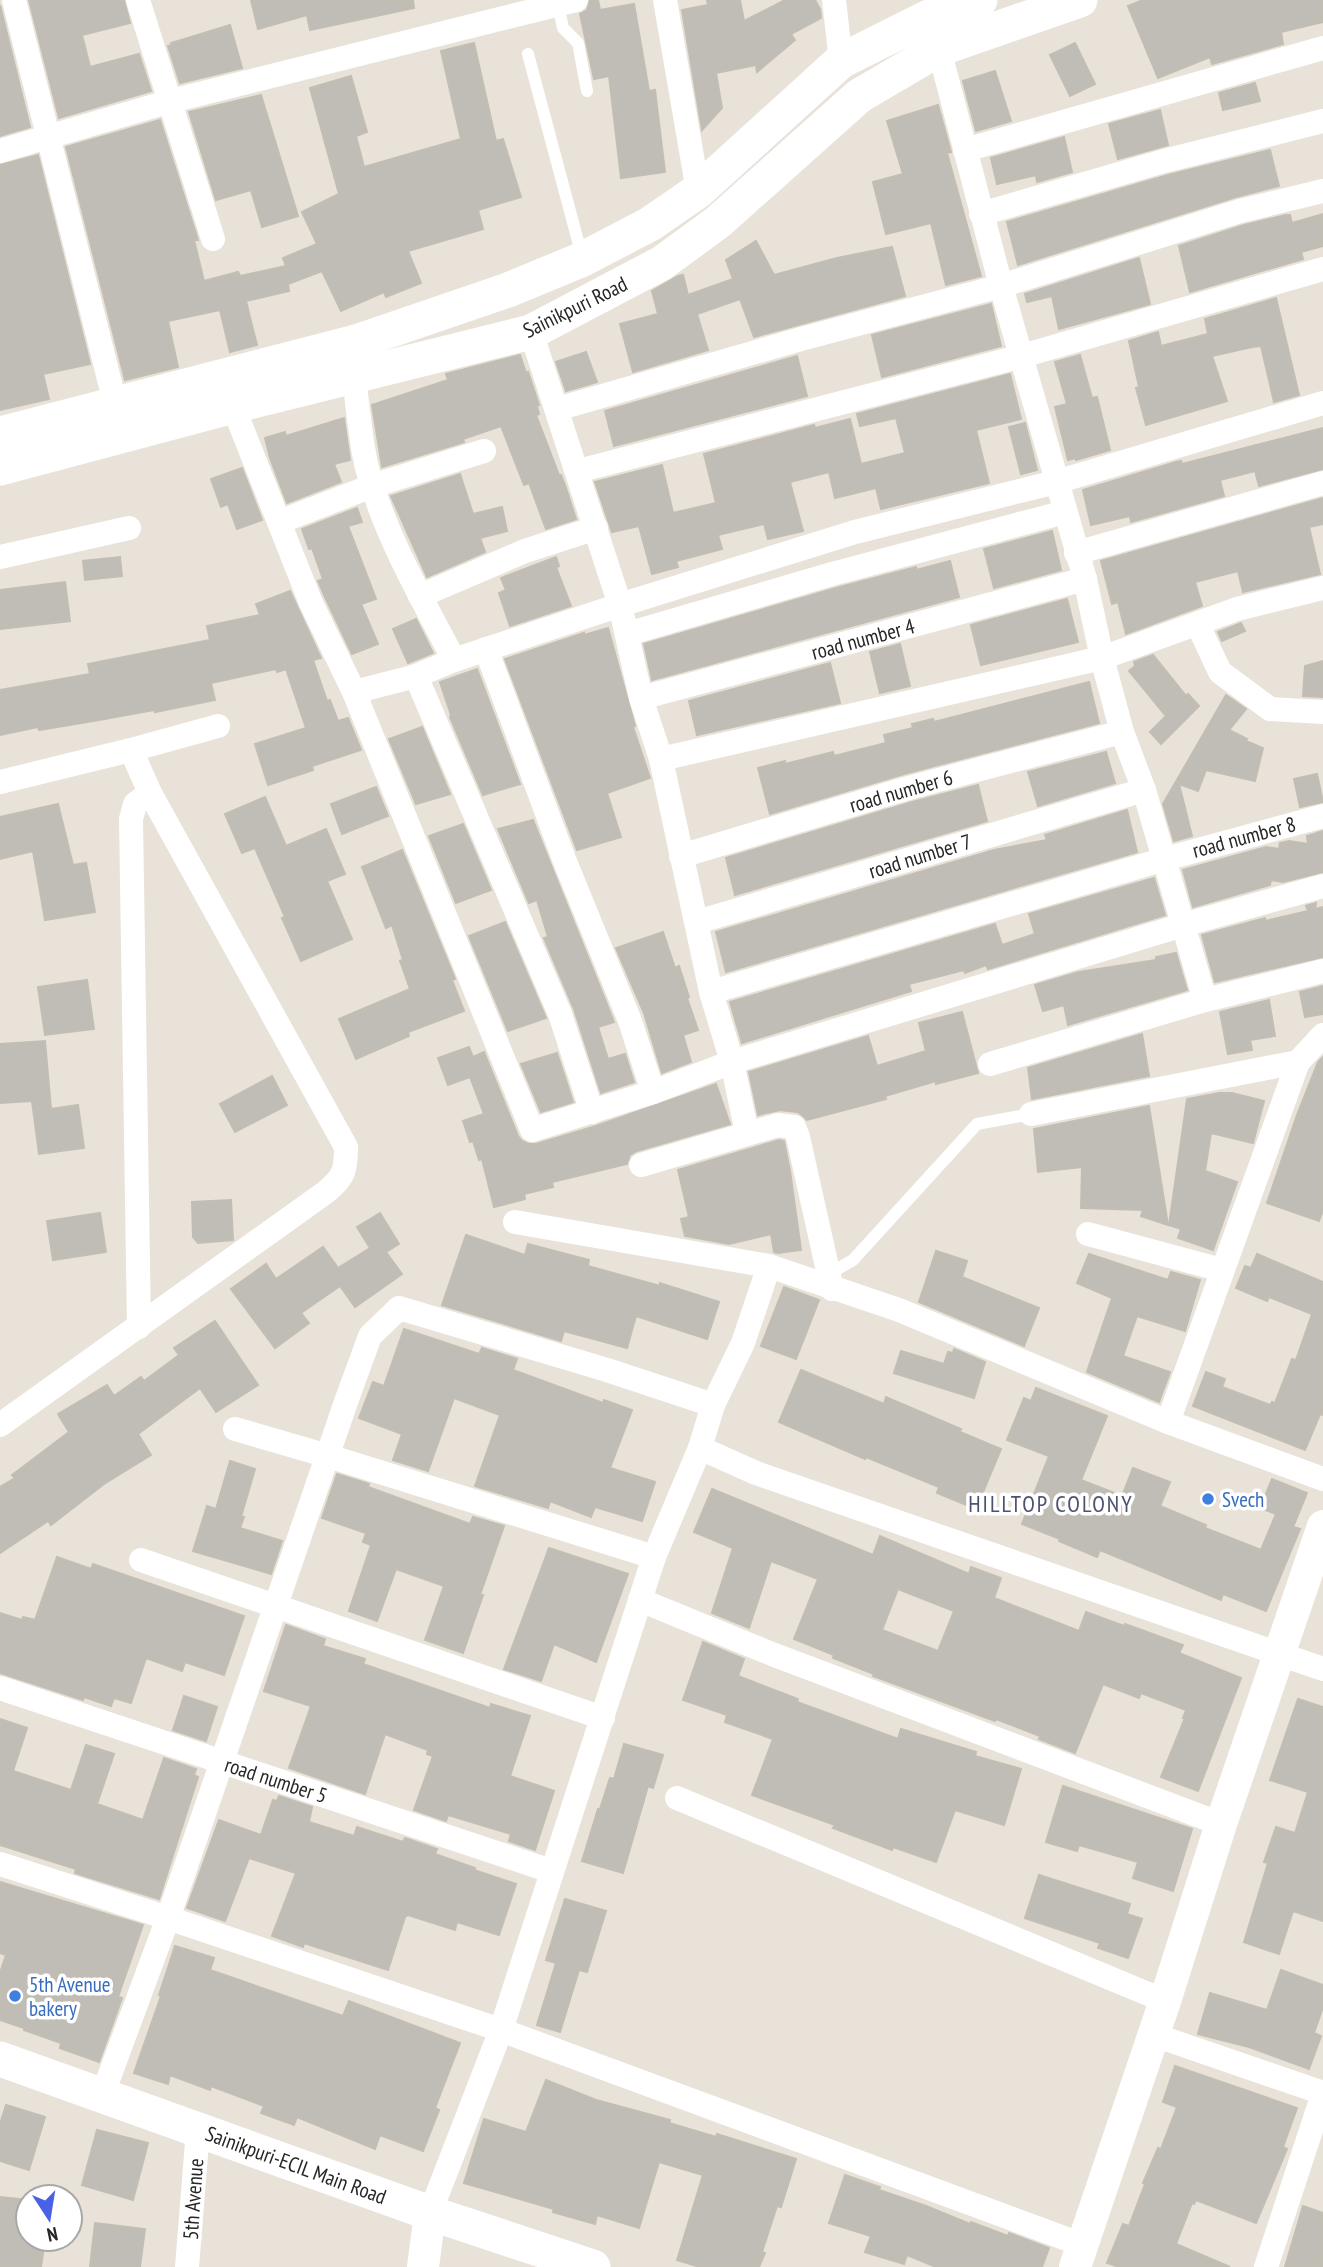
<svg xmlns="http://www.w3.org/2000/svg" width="1323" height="2267" font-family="'PT Sans Narrow',sans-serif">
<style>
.building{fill:#c0bcb6;stroke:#c2beb3;stroke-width:2;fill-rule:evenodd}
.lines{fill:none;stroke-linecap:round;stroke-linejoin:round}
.service{stroke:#fff;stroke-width:12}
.minor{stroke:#fff;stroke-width:24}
.tertiary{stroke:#fff;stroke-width:32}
.secondary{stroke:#fff;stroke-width:35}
.shop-dot{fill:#3f7fe0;stroke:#fff;stroke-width:2.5}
.labels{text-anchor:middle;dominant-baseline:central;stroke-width:7;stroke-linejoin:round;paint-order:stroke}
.street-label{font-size:21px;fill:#262626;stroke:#fff}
.shop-label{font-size:21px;fill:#366cbe;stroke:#fff;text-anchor:start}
.neighbourhood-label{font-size:23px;letter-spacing:2px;fill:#4d5271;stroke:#fff}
</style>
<rect width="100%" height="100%" fill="#e8e2d9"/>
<g class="building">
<polygon points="29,0 124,0 130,23 82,35 90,67 139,54 151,91 59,118"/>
<polygon points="251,0 413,0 414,8 310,30 307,15 258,29"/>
<polygon points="590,0 598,0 600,10 634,4 649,91 655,90 665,172 621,178 609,76 594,79 580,14 587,10"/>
<polygon points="707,0 740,0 744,21 785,0 815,0 820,9 821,18 791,34 795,40 757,72 756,65 716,73 722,108 702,130 682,10 708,5"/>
<polygon points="1143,0 1323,0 1323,22 1281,32 1283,44 1212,64 1210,57 1158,78 1128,6"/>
<polygon points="0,5 30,127 0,136"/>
<polygon points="230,25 242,68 180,83 168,46 172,45 171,43"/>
<polygon points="474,43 496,141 503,139 521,197 478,210 483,229 408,251 421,283 386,297 384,292 341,311 322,271 288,284 289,291 246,301 257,345 230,352 220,310 168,321 178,367 125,380 66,147 160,120 198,240 194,240 204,281 238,272 240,276 286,266 283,258 317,244 302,212 339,194 310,88 351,76 367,132 356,136 364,167 461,139 441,51"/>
<polygon points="1075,43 1095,84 1070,96 1050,55"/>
<polygon points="995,71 1011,121 976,131 963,81"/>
<polygon points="1255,83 1260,101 1223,110 1219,93"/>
<polygon points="261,95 298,216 262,227 251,190 216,200 189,112"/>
<polygon points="938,105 951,152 947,153 981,276 946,285 931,223 886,234 873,182 903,174 887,121"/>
<polygon points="1160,110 1168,145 1118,159 1109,124"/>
<polygon points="1064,137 1072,172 1037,182 1036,175 997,184 991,158"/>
<polygon points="1270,150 1279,186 1236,197 1018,265 1007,222 1168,175"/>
<polygon points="38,155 90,364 43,374 49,399 0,410 0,165"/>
<polygon points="1323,214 1323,246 1301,252 1303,259 1190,292 1179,246 1244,225 1286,215 1290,215 1292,223"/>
<polygon points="756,241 774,275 837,258 892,247 905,296 754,337 740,299 697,314 708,350 633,372 620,324 658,314 652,291 678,276 683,275 688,295 733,279 726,260"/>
<polygon points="1139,258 1150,304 1059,329 1052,296 1027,302 1025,294"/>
<polygon points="1276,298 1299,395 1274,402 1261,346 1252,347 1212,356 1227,401 1146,425 1136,388 1139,387 1129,341 1158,332 1161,346 1208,334 1205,319"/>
<polygon points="991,304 1001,346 882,377 872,335"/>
<polygon points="586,352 597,382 566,391 556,362"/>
<polygon points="520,355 526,373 528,372 539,405 537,406 539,414 536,415 559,475 561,475 566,488 576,519 546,529 529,483 524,485 501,426 463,439 464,442 382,467 372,405 448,380 446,374"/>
<polygon points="1080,355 1092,398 1097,397 1110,450 1076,460 1076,458 1068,460 1055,407 1067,404 1055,362"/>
<polygon points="797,356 807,396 614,446 605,411"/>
<polygon points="1010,374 1021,419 976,430 989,483 881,509 876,488 835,498 829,472 790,482 803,531 768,539 764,524 718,535 722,549 676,561 678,567 652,574 639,526 612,532 595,482 662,465 673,513 716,503 704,454 814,425 815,428 850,419 861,464 905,453 896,418 860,426 857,414"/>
<polygon points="344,418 350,460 334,464 341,482 287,503 270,458 265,438 285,432 286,436"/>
<polygon points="1025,423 1037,470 1021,474 1009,427"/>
<polygon points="1323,428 1323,469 1259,486 1255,471 1220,480 1224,496 1131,522 1130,516 1091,525 1083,490 1176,462 1181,461 1182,464"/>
<polygon points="242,468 262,520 237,529 228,504 221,507 211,479"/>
<polygon points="460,474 473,514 502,507 507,531 480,538 485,552 427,577 391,496"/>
<polygon points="1323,498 1323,524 1309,527 1320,574 1243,592 1238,571 1195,582 1202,606 1126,634 1118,602 1112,604 1101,561"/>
<polygon points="357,508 362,522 348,526 376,599 361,604 378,644 352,654 325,597 318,581 323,579 312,548 309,549 302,529"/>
<polygon points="1052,531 1061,570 994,588 984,549"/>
<polygon points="120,557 122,576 85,580 83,561"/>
<polygon points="556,557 559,566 556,567 571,606 510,626 499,593 506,590 501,578"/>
<polygon points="950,561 959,597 652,680 644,644 836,588 916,567 916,570"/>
<polygon points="65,582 70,621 0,629 0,590"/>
<polygon points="290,591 321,658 313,660 327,701 330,700 338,721 348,718 361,750 312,766 313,770 268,785 255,744 306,728 286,669 277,672 276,669 211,683 215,700 155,712 154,710 99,720 39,730 38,727 0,735 0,690 90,674 88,664 210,640 207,626 260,615 256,604"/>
<polygon points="1067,599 1078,642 981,665 971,625"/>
<polygon points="416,619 433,653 408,663 393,629"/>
<polygon points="1241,623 1245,631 1222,641 1218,632"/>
<polygon points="608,628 635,726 633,727 650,778 607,793 621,837 577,850 505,659 584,633 584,635"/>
<polygon points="900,644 910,686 880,693 870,652"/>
<polygon points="1153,655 1186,696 1188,694 1199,706 1161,744 1150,732 1166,716 1129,671 1135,666 1134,662"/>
<polygon points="1323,661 1323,697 1303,696 1305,666"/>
<polygon points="830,663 840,703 697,735 689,701"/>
<polygon points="477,669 520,784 483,795 450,717 451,715 440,682"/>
<polygon points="1089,682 1099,723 904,774 770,814 758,768 785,761 785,764 833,752 834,756 886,743 884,735 913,728 912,724 933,719 934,722"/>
<polygon points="1226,695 1246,709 1229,730 1247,739 1246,741 1263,748 1255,781 1206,770 1198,791 1179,784 1192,836 1174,841 1163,804"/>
<polygon points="422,727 450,794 416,804 389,739"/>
<polygon points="1106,752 1115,783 1038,806 1028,772"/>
<polygon points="1317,774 1323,802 1300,807 1294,779"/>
<polygon points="978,785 987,821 735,895 726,858 912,802"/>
<polygon points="376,787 388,816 342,834 331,804"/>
<polygon points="265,797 286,846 326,829 345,874 327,881 352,939 301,961 282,918 285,917 255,848 242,853 225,814"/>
<polygon points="58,804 73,865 86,863 95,912 45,920 33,851 0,859 0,817"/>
<polygon points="1127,810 1137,852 726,972 716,932 994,850 1047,840 1045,835"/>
<polygon points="533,820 614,1022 598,1027 608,1059 625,1054 634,1082 601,1093 574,1009 544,938 548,937 537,900 529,903 498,829"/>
<polygon points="463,824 491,890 456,903 429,836"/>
<polygon points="1323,831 1323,872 1283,882 1271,880 1270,885 1193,907 1183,870 1266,847 1279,849 1280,843 1289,841 1308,844 1307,836"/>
<polygon points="402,850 455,979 452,980 464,1011 408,1032 409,1036 356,1059 339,1019 410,989 400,961 403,960 392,925 386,928 362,867"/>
<polygon points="1154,878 1165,915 988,969 986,965 965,973 964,970 909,984 911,991 742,1043 730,1002 995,924 1002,945 1035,934 1029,914"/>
<polygon points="1316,903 1315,909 1323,907 1323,957 1215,982 1202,935 1265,918 1265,921 1308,911 1306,906"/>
<polygon points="505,922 546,1018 508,1031 469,936"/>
<polygon points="663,932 675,968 679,966 689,997 687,998 698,1030 683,1035 691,1062 662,1073 644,1013 616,948"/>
<polygon points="1176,953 1187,990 1068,1025 1064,1005 1043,1011 1035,985 1079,972 1156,960 1156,957"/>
<polygon points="87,980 94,1029 45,1035 38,987"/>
<polygon points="1323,986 1323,1014 1305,1017 1300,992"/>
<polygon points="1269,1000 1275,1036 1250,1040 1252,1050 1228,1054 1220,1012"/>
<polygon points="962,1012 978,1073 936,1084 936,1081 885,1096 886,1099 807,1120 802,1115 797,1112 780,1110 758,1115 749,1072 868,1036 877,1066 926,1051 919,1023"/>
<polygon points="1142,1034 1149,1076 1032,1099 1028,1068"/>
<polygon points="45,1041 51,1109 78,1105 84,1148 39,1154 32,1101 0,1103 0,1044"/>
<polygon points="469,1047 473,1057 484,1052 518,1136 522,1141 529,1144 536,1144 596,1126 716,1084 730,1124 637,1151 630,1155 627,1164 552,1182 553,1187 524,1194 525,1199 494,1207 482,1159 479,1160 473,1141 470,1142 463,1121 484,1114 470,1077 448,1085 438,1058"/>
<polygon points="557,1053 573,1102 541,1112 521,1064"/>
<polygon points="1323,1057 1323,1210 1319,1221 1267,1203 1297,1115 1318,1062"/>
<polygon points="272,1076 287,1105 235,1132 220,1104"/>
<polygon points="1219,1093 1232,1093 1264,1101 1253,1143 1211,1133 1205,1171 1237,1182 1213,1250 1178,1238 1181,1229 1169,1225 1187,1099"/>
<polygon points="1149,1106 1168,1225 1141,1216 1143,1210 1081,1208 1082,1167 1038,1172 1034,1129"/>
<polygon points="779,1140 784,1141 790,1171 801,1250 778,1253 774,1252 771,1234 729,1244 685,1236 681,1219 689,1217 678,1170"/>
<polygon points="231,1200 233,1240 198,1243 193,1237 192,1202"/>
<polygon points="100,1213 106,1252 53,1260 47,1221"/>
<polygon points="380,1213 399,1244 386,1252 402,1274 355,1307 340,1286 301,1313 309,1323 275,1348 231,1289 266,1264 276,1279 323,1247 338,1268 370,1248 357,1227"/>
<polygon points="466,1235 525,1255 528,1244 589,1260 588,1266 660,1286 660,1283 719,1302 707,1339 636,1316 627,1348 564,1331 561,1341 442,1305"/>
<polygon points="936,1251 967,1261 962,1277 1039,1308 1024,1346 919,1302"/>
<polygon points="1089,1254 1168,1280 1171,1272 1200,1280 1185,1331 1137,1316 1123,1356 1170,1372 1159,1402 1087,1372 1112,1298 1077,1283"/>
<polygon points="1257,1254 1323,1282 1323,1415 1320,1414 1305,1450 1193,1406 1206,1372 1225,1379 1222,1387 1270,1405 1272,1402 1275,1403 1292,1359 1296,1360 1312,1314 1269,1297 1267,1301 1236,1288 1245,1266 1251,1268"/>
<polygon points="784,1287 819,1300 796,1359 761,1346"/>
<polygon points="215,1321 258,1385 216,1412 200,1388 138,1434 151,1455 104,1484 51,1525 48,1521 0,1553 0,1487 15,1478 12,1475 69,1432 58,1414 107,1385 114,1396 141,1377 144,1381 179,1355 174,1348"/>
<polygon points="404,1329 479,1354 482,1348 517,1359 513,1370 603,1403 604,1400 632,1410 610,1468 655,1482 642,1521 595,1507 591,1517 550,1501 548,1508 475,1486 500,1415 454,1398 428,1471 393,1460 402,1434 359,1418 373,1382 384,1386"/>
<polygon points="954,1349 985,1362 974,1398 894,1373 901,1351 944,1364 948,1352 953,1353"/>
<polygon points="801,1370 884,1404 886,1397 961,1429 960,1432 1001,1449 976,1509 937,1493 939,1487 866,1457 865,1459 779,1422"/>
<polygon points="1036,1388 1107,1416 1081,1480 1122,1496 1133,1468 1170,1482 1160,1506 1206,1525 1205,1528 1261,1550 1276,1514 1260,1508 1272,1479 1307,1493 1293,1527 1300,1529 1266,1611 1223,1594 1221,1600 1100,1550 1097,1557 1059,1541 1060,1539 1022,1524 1049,1456 1007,1440 1024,1398 1031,1401"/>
<polygon points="230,1461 255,1469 241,1517 244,1517 240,1528 282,1541 271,1574 193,1551 207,1506 216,1509"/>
<polygon points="337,1474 369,1484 368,1487 470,1524 473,1517 504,1526 480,1595 483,1595 463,1653 425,1640 444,1586 396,1569 377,1621 349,1611 371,1545 363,1542 366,1533 322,1518"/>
<path d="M712 1489 873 1555 880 1536 969 1574 971 1567 1001 1578 994 1598 1079 1631 1086 1612 1124 1626 1125 1624 1183 1645 1179 1653 1241 1678 1198 1791 1161 1777 1185 1718H1183L1186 1710 1141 1693 1139 1698 1103 1684 1075 1753 1039 1739 1040 1736 996 1719 995 1721 873 1676 874 1674 833 1658 834 1655 794 1639 818 1579 771 1561 749 1628 712 1613 733 1548 694 1532ZM898 1589 954 1611 938 1651 882 1630Z"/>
<polygon points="549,1548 628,1574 596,1662 554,1644 541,1681 504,1669"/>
<polygon points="57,1557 91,1569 93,1564 244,1616 224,1675 185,1662 182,1671 146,1658 131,1703 114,1698 111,1706 84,1697 83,1700 0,1673 0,1613 22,1620 23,1617 35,1620"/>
<polygon points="286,1625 325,1639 323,1646 365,1659 363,1664 490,1708 491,1704 530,1716 510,1776 554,1791 535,1850 509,1841 511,1834 448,1815 446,1821 414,1810 433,1756 427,1754 428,1750 385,1734 365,1794 289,1768 311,1706 264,1691"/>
<polygon points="703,1642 744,1659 738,1676 798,1699 797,1702 898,1739 901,1729 976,1752 975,1756 1021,1769 1004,1825 955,1810 936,1862 893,1847 892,1850 833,1828 835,1825 752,1795 773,1739 725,1722 727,1715 683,1700"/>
<polygon points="184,1696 217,1707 206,1741 173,1730"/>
<polygon points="1298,1699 1323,1707 1323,1921 1293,1911 1279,1954 1244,1942 1268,1863 1264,1862 1276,1827 1295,1833 1308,1792 1270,1780"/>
<polygon points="0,1719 27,1728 13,1771 71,1790 86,1745 114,1754 97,1804 143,1820 164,1758 196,1769 194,1775 198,1777 159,1899 75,1873 76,1869 0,1845"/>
<polygon points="624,1744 663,1755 653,1788 648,1786 623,1873 582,1861 598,1809 600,1809 610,1778 614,1779"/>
<polygon points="1063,1786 1192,1829 1173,1891 1133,1878 1138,1862 1079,1845 1077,1851 1046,1842"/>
<polygon points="279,1796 312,1807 309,1822 354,1836 357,1827 403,1842 405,1838 437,1849 435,1854 475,1868 474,1870 516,1884 499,1935 457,1922 455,1930 408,1915 405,1917 388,1970 304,1943 303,1947 272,1936 296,1873 249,1858 225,1921 187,1908 219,1820 261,1835 273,1800 277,1801"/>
<polygon points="1039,1875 1130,1904 1127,1914 1142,1919 1128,1958 1098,1948 1100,1943 1025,1918"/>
<polygon points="0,1882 143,1925 118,1997 122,1998 99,2062 60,2048 61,2043 24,2030 24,2028 0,2020 0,1973 6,1955 0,1953"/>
<polygon points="565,1899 606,1911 587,1972 579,1970 560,2032 537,2025 556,1963 546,1960"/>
<polygon points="175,1946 214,1958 210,1970 343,2016 349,2001 460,2043 435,2108 439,2110 423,2151 380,2135 375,2149 297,2117 294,2125 261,2113 264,2106 211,2086 210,2090 170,2075 168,2084 134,2073 161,1996 159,1995"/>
<polygon points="1281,1970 1323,1985 1323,2007 1314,2033 1321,2036 1309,2069 1249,2047 1198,2034 1210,1993 1267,2010"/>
<polygon points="1175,2066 1297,2108 1283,2147 1287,2149 1256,2223 1196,2200 1194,2204 1192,2203 1176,2244 1230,2267 1119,2267 1107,2263 1123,2224 1129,2226 1145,2184 1143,2183 1158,2148 1161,2149 1177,2107 1163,2102"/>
<polygon points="546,2080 596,2100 670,2120 669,2123 716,2137 717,2134 796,2159 781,2207 777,2206 762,2252 765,2253 759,2267 700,2267 677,2260 703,2175 659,2162 639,2228 597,2215 595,2224 553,2212 554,2209 464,2183 484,2119 526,2132"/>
<polygon points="6,2105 45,2117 29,2170 0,2161 0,2124"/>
<polygon points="97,2130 148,2143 133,2200 82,2185"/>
<polygon points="845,2175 880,2187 879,2190 926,2206 970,2224 971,2222 1008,2236 1009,2233 1049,2248 1042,2267 936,2267 907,2255 904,2264 865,2252 871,2236 829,2223"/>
<polygon points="0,2197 28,2200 28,2239 45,2239 41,2267 0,2267"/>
<polygon points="1303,2206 1323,2213 1323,2267 1285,2267"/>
<polygon points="95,2223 145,2229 140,2267 90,2267"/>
</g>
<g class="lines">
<g class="service">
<polyline points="558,4 563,28 578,43 587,91"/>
<polyline points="528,54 582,256"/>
<polyline points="829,1274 853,1260 977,1124 1031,1114"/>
</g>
<g class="minor">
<polyline points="14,0 115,403"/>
<polyline points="138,0 213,239"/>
<polyline points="665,0 698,191"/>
<polyline points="834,0 841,61"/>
<polyline points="939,49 1001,286 1085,579 1102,658 1122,732 1144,790 1205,1000"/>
<polyline points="965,150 1323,48"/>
<polyline points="0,151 171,101 576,0"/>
<polyline points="981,214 1164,161 1323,121"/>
<polyline points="531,332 620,605 641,698 661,759 711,992 732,1062 747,1133"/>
<path d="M354 377C358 407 360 439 367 468 385 536 422 598 454 660"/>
<polyline points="233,406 311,603 354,692 532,1130 653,1092 732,1062 1183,925 1323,886"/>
<polyline points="557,409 801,339 1001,286 1240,211 1323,191"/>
<polyline points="578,471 1022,356 1323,269"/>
<polyline points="279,522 372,486 484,451"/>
<polyline points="1076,553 1323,483"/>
<polyline points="0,557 129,528"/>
<polyline points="420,596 525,551 596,528"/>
<polyline points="1198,625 1220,672 1270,709 1323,712"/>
<polyline points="627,634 832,574 1065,512"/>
<polyline points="486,649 564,859 630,1021 653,1092"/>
<polyline points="416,676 560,1014 592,1112"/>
<polyline points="354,692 416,676 454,660 620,605 855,532 1056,482 1323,403"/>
<polyline points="641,698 1085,579"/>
<polyline points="661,759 1102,658 1237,609 1323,588"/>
<polyline points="0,782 131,750 218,726"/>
<polyline points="681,856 908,788 1122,732"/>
<polyline points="697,922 1144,790"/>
<polyline points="711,992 1165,859 1323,816"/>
<polyline points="990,1064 1205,1000 1323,971"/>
<polyline points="1031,1114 1298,1062"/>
<polyline points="641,1165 778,1125 794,1127 798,1137 832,1289"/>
<polyline points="515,1222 769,1266 899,1310 1168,1422 1323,1479"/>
<polyline points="1088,1234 1222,1270"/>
<polyline points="139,1327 131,819 135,804 150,793"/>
<polyline points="1168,1422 1298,1062 1323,1035"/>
<path d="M0 1425 326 1192C344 1177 346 1171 346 1147L150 793 131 750"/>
<polyline points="235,1429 328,1456 654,1557"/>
<polyline points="700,1448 756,1473 1323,1669"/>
<polyline points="141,1560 603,1718"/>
<polyline points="640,1600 772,1654 1221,1824"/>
<polyline points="0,1688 551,1871"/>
<polyline points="677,1798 1165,2001"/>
<polyline points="0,1864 168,1918 501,2030 1083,2245"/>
<polyline points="1154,2035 1323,2093"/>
<polyline points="102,2096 168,1918 347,1399 370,1336 399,1308 607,1370 713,1405"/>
<polyline points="430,2213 501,2030 654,1557 700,1448 713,1405 743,1343 769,1266"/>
<polyline points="187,2267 198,2130"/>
<polyline points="1266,2267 1323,2094"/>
</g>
<g class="tertiary">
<polyline points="423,2267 430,2213"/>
<polyline points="1075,2267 1165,2001 1221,1824 1323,1526"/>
</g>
<g class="secondary">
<polyline points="0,434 356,342 508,290 583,259 650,224 698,191 841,61 929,17 980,0"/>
<polyline points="0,468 233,406 531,332 662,263 718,222 859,96 939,49 1080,0"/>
<polyline points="0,2059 430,2213 593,2267"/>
</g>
</g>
<g class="shop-dot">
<circle cx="1208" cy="1499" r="7"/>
<circle cx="15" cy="1996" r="7"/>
</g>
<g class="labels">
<g class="street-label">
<text transform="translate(575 307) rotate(-26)">Sainikpuri Road</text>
<text transform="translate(863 639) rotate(-15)">road number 4</text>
<text transform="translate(901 791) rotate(-16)">road number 6</text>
<text transform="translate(1244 837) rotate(-15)">road number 8</text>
<text transform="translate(920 856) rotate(-17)">road number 7</text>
<text transform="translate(276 1780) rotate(18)">road number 5</text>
<text transform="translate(296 2165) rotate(20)">Sainikpuri-ECIL Main Road</text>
<text transform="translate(193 2199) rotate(-86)">5th Avenue</text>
</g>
<g class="shop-label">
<text x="1222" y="1499">Svech</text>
<text x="29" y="1984">5th Avenue<tspan x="29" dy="24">bakery</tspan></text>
</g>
<g class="neighbourhood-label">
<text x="1051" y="1503">HILLTOP COLONY</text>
</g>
</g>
<g transform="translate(49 2218) rotate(168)"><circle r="33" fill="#ffffff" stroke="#a8a8a8" stroke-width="2"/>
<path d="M0-5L12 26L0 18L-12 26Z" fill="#4961e5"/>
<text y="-10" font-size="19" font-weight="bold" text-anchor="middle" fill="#262626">N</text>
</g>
</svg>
